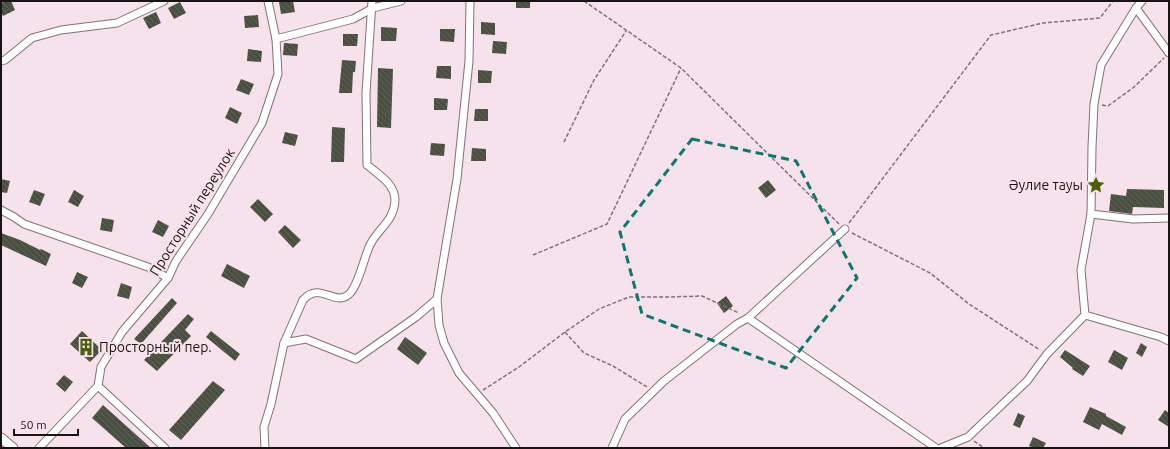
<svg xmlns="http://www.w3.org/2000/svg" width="1170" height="449" font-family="Ubuntu,sans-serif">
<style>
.building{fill:url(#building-back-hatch)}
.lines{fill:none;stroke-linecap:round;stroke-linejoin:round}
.street-casing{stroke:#837178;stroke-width:9}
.secondary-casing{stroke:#837178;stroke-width:11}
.path{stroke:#7e7177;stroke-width:1.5;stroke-dasharray:4 2;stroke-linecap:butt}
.street{stroke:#fff;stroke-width:7}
.secondary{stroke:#fff;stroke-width:9}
.marked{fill:none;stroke:#0f766e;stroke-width:3;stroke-dasharray:8 5;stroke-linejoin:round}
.labels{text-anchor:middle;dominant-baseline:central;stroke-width:4;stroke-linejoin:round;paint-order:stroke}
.poi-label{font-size:14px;fill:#1a1316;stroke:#f6e2ea;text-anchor:end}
.street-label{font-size:14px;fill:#1a1316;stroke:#f6e2ea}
</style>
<defs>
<pattern id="building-back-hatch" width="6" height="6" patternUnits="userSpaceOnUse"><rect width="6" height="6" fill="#4a5041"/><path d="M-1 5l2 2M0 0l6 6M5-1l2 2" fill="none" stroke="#606559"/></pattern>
</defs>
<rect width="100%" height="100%" fill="#f6e2ea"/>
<g class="building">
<polygon points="6,1 11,1 15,10 3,16 1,12 1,3"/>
<polygon points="286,1 293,1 295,12 281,14 279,2"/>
<rect x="516" y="1" width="14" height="7"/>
<polygon points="180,2 186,13 174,19 168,8"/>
<polygon points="156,12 161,23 149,29 143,18"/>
<polygon points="258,15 259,27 245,28 244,16"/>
<polygon points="481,22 495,23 495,35 481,34"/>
<polygon points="381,27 397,28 396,41 381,41"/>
<polygon points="440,29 455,29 454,42 440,41"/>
<polygon points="343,34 358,34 357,46 343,46"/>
<polygon points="493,41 507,42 506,54 492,53"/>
<polygon points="284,43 298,44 297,56 283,55"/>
<polygon points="248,49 262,51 261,62 247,61"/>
<polygon points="342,60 356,61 355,72 353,72 352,93 339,93"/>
<polygon points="437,66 451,66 451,79 436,78"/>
<polygon points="378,68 393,69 391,128 377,127"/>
<polygon points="478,70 492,71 491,83 478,83"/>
<polygon points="241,79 254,84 249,95 236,90"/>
<polygon points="434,98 448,99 447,110 434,110"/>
<polygon points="230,107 242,113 237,124 225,118"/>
<polygon points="475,109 488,109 488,121 474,121"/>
<polygon points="332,127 345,128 344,162 331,162"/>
<polygon points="285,132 298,135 295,146 282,143"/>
<polygon points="431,143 445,144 444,156 430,155"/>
<polygon points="472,148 486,149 486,161 471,161"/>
<polygon points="1,179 10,181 7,193 1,192"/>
<polygon points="768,180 776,190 766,198 758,188"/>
<polygon points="1127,189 1164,190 1164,208 1133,207 1132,214 1109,211 1111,194 1126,196"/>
<polygon points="34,190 45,194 40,206 29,202"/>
<polygon points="74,190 84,196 78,207 68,202"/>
<polygon points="258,199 273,214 265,222 250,207"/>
<polygon points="102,218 114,220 112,232 100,230"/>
<polygon points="158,220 169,226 163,237 152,232"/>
<polygon points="285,225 301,240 293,248 278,232"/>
<polygon points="1,233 20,240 40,250 41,249 51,254 46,266 1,245"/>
<polygon points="227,264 250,276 244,288 221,276"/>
<polygon points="77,272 88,277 82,288 72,283"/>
<polygon points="121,283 132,287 129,299 117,296"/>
<polygon points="726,296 733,306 724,313 717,303"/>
<polygon points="172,298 177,303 141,344 134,339"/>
<polygon points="188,314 194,319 185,330 191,336 157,371 144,360"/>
<polygon points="82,331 102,350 90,362 70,344"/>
<polygon points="211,331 240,354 235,361 206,337"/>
<polygon points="405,337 427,353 418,365 397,349"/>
<polygon points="1141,343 1147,347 1142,357 1136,353"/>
<polygon points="1065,350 1090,366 1083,376 1072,369 1073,368 1060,357"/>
<polygon points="1114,350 1128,358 1122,370 1108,362"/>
<polygon points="64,375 73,382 65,392 56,384"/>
<polygon points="213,381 225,390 181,440 169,430"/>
<polygon points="103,405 151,448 126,448 92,418"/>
<polygon points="1090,407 1106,414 1106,416 1126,427 1122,435 1102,424 1099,430 1083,422"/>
<polygon points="1165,410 1169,413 1169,427 1158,420"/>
<polygon points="1018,413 1025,416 1020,428 1013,425"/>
<polygon points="1033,437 1046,443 1043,448 1034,448 1029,446"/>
</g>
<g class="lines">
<g class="street-casing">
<g id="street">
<polyline points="470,1 469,61 457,179 437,299 439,325 444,343 459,373 493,413 516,448"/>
<polyline points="1136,8 1169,53"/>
<polyline points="276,39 353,19 373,8 401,1"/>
<polyline points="1,61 5,60 32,38 61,30 117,23 164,1"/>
<polyline points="1,210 14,217 24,224 148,267 168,278"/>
<polyline points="1091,214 1133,219 1169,218"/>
<polyline points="1085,315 1081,270 1091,214 1092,147 1094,104 1101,65 1136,8 1142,1"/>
<polyline points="1085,315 1161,337 1169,341"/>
<polyline points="748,318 936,448"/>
<polyline points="284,343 306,339 356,359 416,317 437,299"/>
<polyline points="98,386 165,448"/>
<polyline points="39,448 98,386 101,367 122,332 168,278 176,261 208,214 262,123 278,74 276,39 268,1"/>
<path d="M265 448 264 427 271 404 284 343 303 300C319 281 334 306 348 295 358 288 364 257 370 245 378 228 394 222 395 200 395 184 378 174 367 165L366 93 372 1"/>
<polyline points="612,448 625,419 664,381 737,324 748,318 845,229"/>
<polyline points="941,448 968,437 1027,381 1047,354 1085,315"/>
</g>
</g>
<g class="secondary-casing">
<polyline id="secondary" points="1,438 13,448"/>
</g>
<g class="path">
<polyline points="584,1 681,68 839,224"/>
<polyline points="1102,105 1108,106 1134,87 1164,58"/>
<polyline points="564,142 594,80 626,31"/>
<polyline points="849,223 991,35 1043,23 1100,18 1113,1"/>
<polyline points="852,233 930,273 969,304 1040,350"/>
<polyline points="533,255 607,224 681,68"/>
<polyline points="565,332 584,353 613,366 647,387"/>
<polyline points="483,390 519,367 565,332 599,309 629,297 668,297 702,296 739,313"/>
<polyline points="974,441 984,448"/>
</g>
<use href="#street" class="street"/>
<use href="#secondary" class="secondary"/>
</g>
<path class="marked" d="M692 139 796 161 857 278 786 368 642 314 620 232Z"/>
<defs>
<g id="sight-bare" transform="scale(1.38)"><path d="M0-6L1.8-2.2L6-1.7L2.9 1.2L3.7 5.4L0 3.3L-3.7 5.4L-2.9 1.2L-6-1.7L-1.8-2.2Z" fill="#4a5f08" stroke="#f6e2ea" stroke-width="2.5" paint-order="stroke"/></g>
<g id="building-bare" transform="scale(1.38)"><path d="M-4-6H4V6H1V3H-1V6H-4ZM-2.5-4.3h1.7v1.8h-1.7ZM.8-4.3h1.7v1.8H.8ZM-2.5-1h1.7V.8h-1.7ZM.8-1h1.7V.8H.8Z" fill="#4a5f08" stroke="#f6e2ea" stroke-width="2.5" paint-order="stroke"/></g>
</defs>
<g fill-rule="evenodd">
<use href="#sight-bare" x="1096" y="185"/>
<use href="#building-bare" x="86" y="347"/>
</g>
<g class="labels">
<g class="poi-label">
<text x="1083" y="185">Әулие тауы</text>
<text x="99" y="347" text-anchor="start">Просторный пер.</text>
</g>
<g class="street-label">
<text transform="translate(192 212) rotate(-58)">Просторный переулок</text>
</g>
</g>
<rect width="1170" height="449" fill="none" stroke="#1a1316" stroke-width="4"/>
<path d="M14 429v6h64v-6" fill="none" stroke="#1a1316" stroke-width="2"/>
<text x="20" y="429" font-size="12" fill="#1a1316" stroke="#f6e2ea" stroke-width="3" paint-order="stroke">50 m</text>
</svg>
